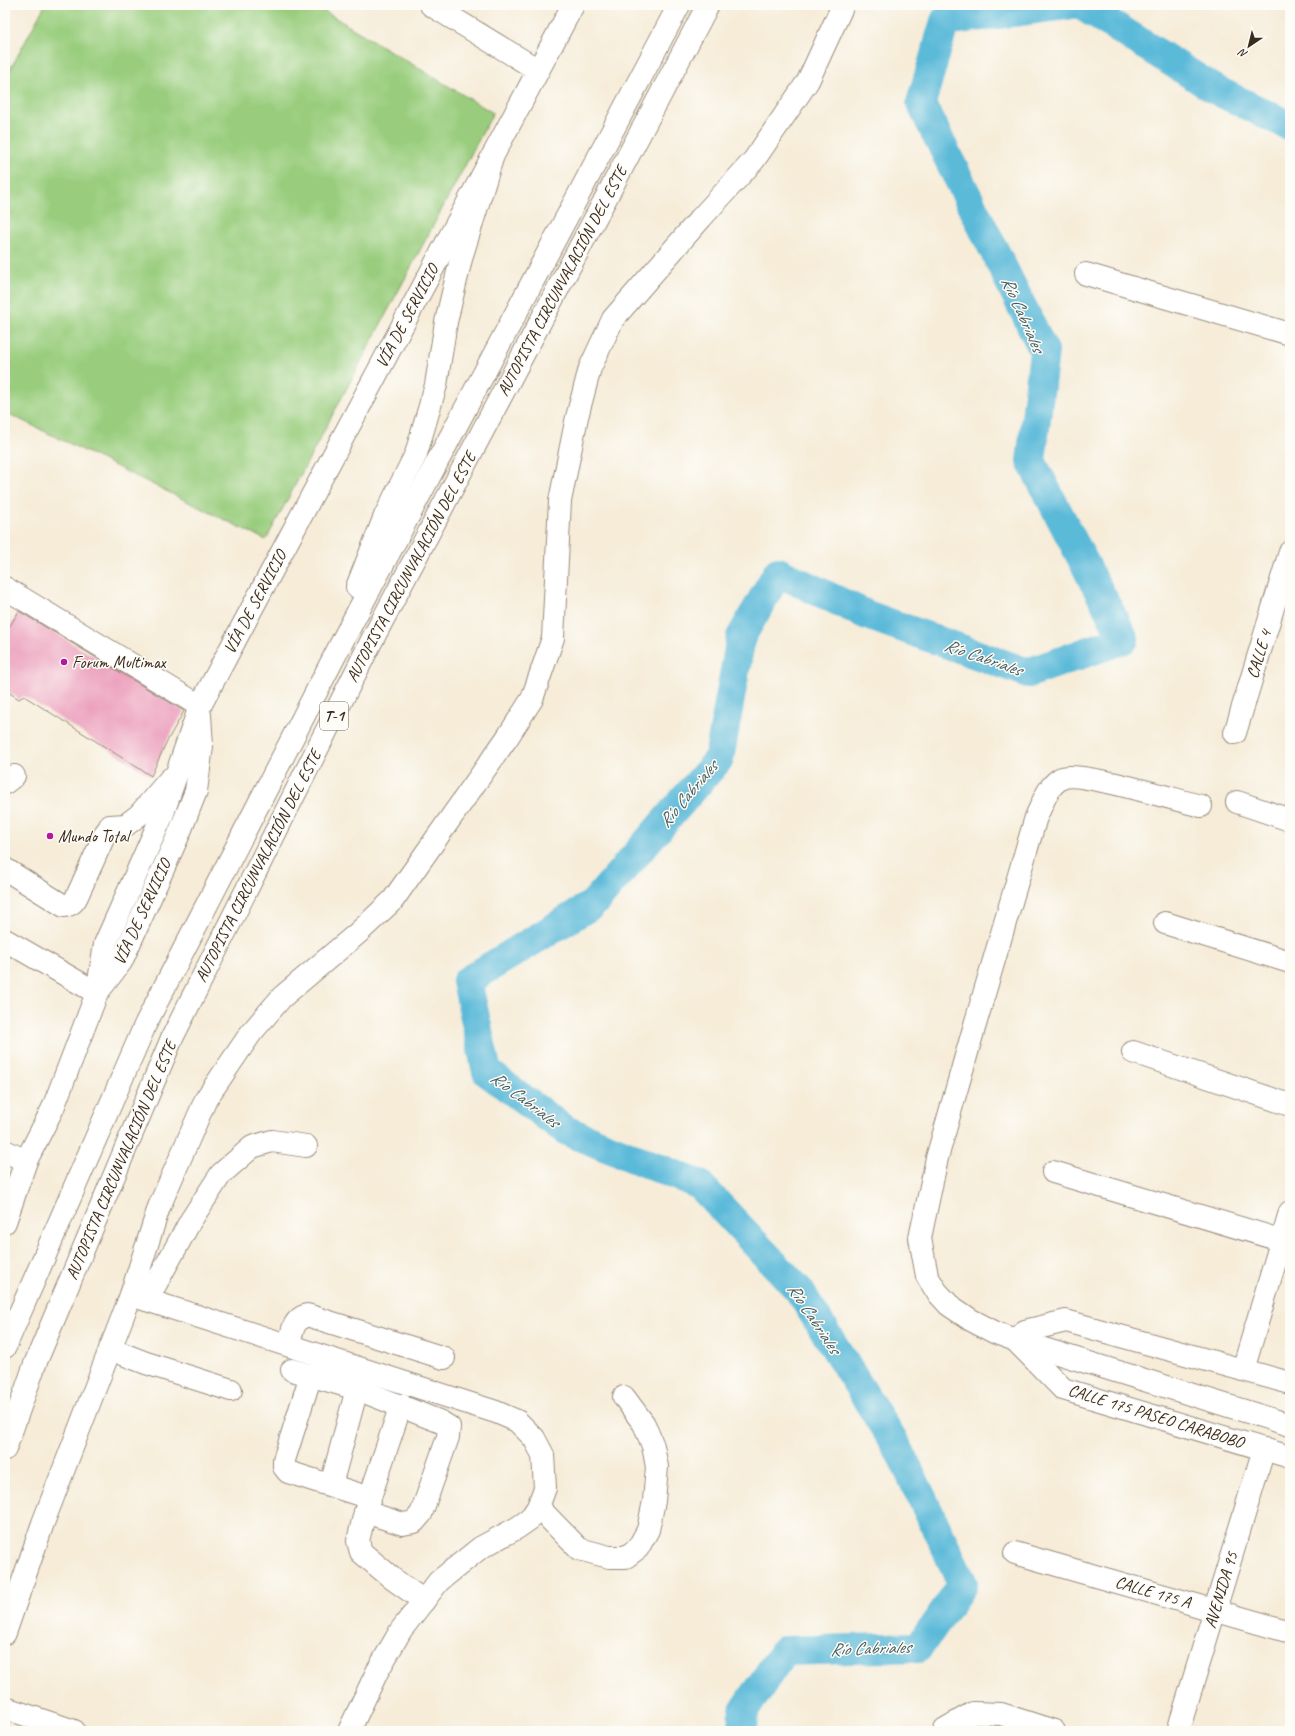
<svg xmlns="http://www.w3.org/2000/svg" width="1295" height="1736" font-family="Caveat,sans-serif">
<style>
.green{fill:#99cd7d;stroke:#6a7c4e}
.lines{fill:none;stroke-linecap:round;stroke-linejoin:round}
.river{stroke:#5bbad9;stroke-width:30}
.building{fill:#eb9bba}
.minor-casing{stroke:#988b7b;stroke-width:24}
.highway-casing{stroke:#988b7b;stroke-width:24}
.minor{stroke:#fff;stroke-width:22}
.highway{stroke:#fff;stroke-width:22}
.poi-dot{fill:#b5179e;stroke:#fdfcf7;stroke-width:1.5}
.labels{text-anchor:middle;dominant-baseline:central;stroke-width:3;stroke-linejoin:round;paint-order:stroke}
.shield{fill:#fdfcf7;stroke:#75695f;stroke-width:1}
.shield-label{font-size:16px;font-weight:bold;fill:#3b2a1e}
.street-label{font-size:17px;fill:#3b2a1e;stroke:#fdfcf7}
.poi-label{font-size:17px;fill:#3b2a1e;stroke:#fdfcf7;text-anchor:start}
.water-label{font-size:18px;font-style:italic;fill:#465c5f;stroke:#fdfcf7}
</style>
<rect width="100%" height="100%" fill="#fdfcf7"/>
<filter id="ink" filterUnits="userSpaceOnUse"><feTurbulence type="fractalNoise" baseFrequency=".025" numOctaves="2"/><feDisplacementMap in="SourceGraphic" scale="8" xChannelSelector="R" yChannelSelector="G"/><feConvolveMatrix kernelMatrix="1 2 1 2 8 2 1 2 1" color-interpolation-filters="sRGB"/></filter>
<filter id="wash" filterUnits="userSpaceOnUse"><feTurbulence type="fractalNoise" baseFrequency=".012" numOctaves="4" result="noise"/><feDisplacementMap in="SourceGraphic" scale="16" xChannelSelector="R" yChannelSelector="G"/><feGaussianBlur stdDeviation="0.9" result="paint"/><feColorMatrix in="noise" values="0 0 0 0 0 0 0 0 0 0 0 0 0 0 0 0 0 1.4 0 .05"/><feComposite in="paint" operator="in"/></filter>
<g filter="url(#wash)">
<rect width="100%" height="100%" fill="#f6ecd8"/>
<polygon class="green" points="45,5 314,5 493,113 266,540 5,412 5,79"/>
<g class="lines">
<g class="river">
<polyline points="1081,5 1216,90 1290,126"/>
<polyline points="743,1731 744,1711 784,1651 919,1647 963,1584 900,1452 799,1290 700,1185 565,1130 487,1072 467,981 593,904 719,759 741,637 778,572 867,615 1028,673 1124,639 1031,461 1044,351 921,103 945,21 1067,5"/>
</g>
</g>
<g id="blocks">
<polygon class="building" points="19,611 184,711 166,743 151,776 24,696 19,699 5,690 5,634"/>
</g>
</g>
<g filter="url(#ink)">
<use href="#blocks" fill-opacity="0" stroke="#988b7b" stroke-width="1"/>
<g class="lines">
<g class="minor-casing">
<g id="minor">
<polyline points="431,5 538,70"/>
<polyline points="1086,274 1290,334"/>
<polyline points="5,588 200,706"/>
<polyline points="1235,733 1290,552"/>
<polyline points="5,783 14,776"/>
<polyline points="1237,802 1290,820"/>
<path d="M1201 806C1179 801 1075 769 1060 779 1047 787 1043 803 1036 817L972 1035 937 1158 920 1238 927 1276 937 1292 949 1305 971 1320 996 1333 1015 1340 1290 1425"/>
<polyline points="110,826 126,825 139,815 170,779"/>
<path d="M5 869 64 906C72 905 75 901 78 894L106 832"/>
<polyline points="1165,923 1290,962"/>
<polyline points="5,940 97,993"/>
<polyline points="97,993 105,944 162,816 200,706 573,5"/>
<polyline points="1133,1052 1290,1105"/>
<polyline points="5,1151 26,1161"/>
<polyline points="1053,1172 1290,1243"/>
<polyline points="5,1222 26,1161 53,1108 97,993 121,962 179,834 196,791 202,746 200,715"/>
<polyline points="131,1295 496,1412 517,1421 534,1438 543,1455 545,1488 538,1507 530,1519 517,1528 480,1548 439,1581 401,1630 377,1672 349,1731"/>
<polyline points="147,1300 191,1220 221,1174 252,1147 272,1141 306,1146"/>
<polyline points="1015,1340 1025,1331 1066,1321 1290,1383"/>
<polyline points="1017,1342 1063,1389 1290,1457"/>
<path d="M289 1345C292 1332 293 1319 307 1315L444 1358"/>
<polyline points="110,1349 146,1363 231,1390"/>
<polyline points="292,1370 357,1389 441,1422 449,1427 448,1437 421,1514 414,1522 403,1524 365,1512"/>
<polyline points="1243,1370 1290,1212"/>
<polyline points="311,1375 284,1460 284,1467 288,1472 370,1498"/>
<polyline points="401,1405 365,1512 358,1541 361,1552 393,1579 424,1601"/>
<polyline points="331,1485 357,1389"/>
<polyline points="538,1507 579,1549 609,1557 626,1557 638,1548 648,1530 654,1501 657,1467 653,1446 644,1424 624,1397"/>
<polyline points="1015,1553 1290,1632"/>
<polyline points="5,1633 43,1523 131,1295 159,1207 206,1099 251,1033 282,997 358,933 393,900 507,738 532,699 553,638 560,501 577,417 590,368 613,319 701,218 754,160 808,81 843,5"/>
<polyline points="5,1708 74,1731"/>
<polyline points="945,1729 973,1713 1001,1714 1054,1731"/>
<polyline points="1178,1731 1264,1449"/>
</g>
</g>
<g class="highway-casing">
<g id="highway">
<polyline points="357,587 385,516 416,454 436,385 446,322 462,255 493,155"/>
<polyline points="5,1347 146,1023 346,634 679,5"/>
<polyline points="5,1449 35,1364 172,1038 371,642 708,5"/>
</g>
</g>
<use href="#minor" class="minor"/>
<use href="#highway" class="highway"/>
</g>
</g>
<g class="poi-dot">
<circle cx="64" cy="662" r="4"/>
<circle cx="50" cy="836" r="4"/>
</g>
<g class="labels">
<rect class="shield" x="320" y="702" width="28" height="28" rx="3"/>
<g class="shield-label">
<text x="334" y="716">T-1</text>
</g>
<g class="street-label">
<text transform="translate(562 281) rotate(-62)">AUTOPISTA CIRCUNVALACIÓN DEL ESTE</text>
<text transform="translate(407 316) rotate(-62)">VÍA DE SERVICIO</text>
<text transform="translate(411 567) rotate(-62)">AUTOPISTA CIRCUNVALACIÓN DEL ESTE</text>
<text transform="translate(255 602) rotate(-62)">VÍA DE SERVICIO</text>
<text transform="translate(1259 654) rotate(-73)">CALLE 4</text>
<text transform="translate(258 866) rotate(-63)">AUTOPISTA CIRCUNVALACIÓN DEL ESTE</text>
<text transform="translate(142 912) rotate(-65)">VÍA DE SERVICIO</text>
<text transform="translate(121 1160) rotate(-67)">AUTOPISTA CIRCUNVALACIÓN DEL ESTE</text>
<text transform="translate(1156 1416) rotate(17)">CALLE 175 PASEO CARABOBO</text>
<text transform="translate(1221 1590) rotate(-73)">AVENIDA 95</text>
<text transform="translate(1153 1592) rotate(16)">CALLE 175 A</text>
</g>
<g class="poi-label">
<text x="72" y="662">Forum Multimax</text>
<text x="58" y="836">Mundo Total</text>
</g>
<g class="water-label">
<text transform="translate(1023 314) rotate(66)">Río Cabriales</text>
<text transform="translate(983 657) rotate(19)">Río Cabriales</text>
<text transform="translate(688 794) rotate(-50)">Río Cabriales</text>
<text transform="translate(525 1099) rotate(37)">Río Cabriales</text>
<text transform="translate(814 1318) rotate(56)">Río Cabriales</text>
<text transform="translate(870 1648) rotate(-2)">Río Cabriales</text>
</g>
</g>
<rect width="1295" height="1736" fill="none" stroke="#fdfcf7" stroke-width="20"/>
<g transform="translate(1249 46) rotate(215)" stroke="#fdfcf7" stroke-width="3" paint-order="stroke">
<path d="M0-3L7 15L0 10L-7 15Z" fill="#3b2a1e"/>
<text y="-6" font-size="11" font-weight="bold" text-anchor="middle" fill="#3b2a1e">N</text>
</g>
</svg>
